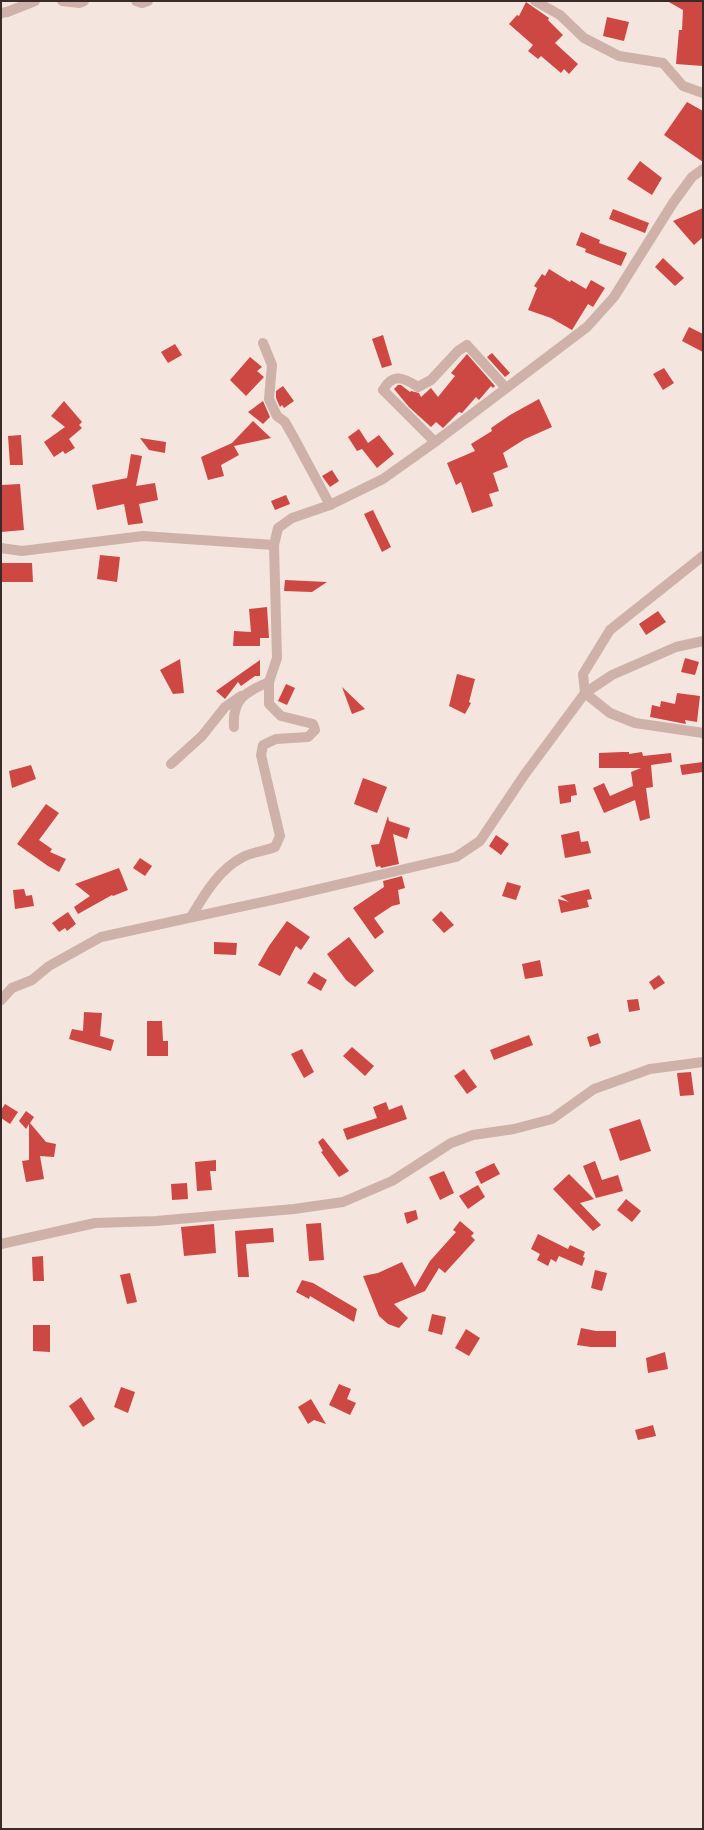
<svg xmlns="http://www.w3.org/2000/svg" width="704" height="1830" font-family="'DM Sans',sans-serif">
<style>
.building{fill:#cd4743}
.lines{fill:none;stroke-linecap:round;stroke-linejoin:round}
.minor{stroke:#ceb2a9;stroke-width:10}
</style>
<rect width="100%" height="100%" fill="#f4e5de"/>
<g class="building">
<polygon points="667,1 703,1 703,66 676,64 679,30 682,30 683,10"/>
<polygon points="526,2 549,18 548,20 563,35 555,43 578,64 569,74 564,69 561,73 541,56 538,59 528,51 533,45 509,24 517,15 519,16"/>
<polygon points="607,17 629,22 624,41 603,36"/>
<polygon points="687,102 703,111 703,162 664,135"/>
<polygon points="640,161 662,178 652,195 627,179"/>
<polygon points="703,208 703,237 694,245 673,221"/>
<polygon points="613,209 649,223 645,233 609,219"/>
<polygon points="581,232 600,240 599,243 627,253 621,266 585,252 586,249 576,245"/>
<polygon points="663,258 684,278 675,286 655,267"/>
<polygon points="549,269 570,282 571,280 586,289 591,280 605,288 593,307 588,304 572,330 551,318 528,310 537,288 534,286 542,274 545,276"/>
<polygon points="689,327 703,334 703,352 682,341"/>
<polygon points="383,335 392,365 382,368 372,339"/>
<polygon points="175,344 182,355 168,363 161,352"/>
<polygon points="492,353 510,373 505,377 487,357"/>
<polygon points="467,354 495,386 493,388 491,386 479,400 476,397 462,413 459,412 443,428 436,422 431,427 409,407 394,389 398,385 401,385 410,392 411,391 419,393 421,397 431,388 438,397 455,376 451,373"/>
<polygon points="250,357 262,367 257,371 264,377 246,396 230,380"/>
<polygon points="664,368 674,383 663,390 653,374"/>
<polygon points="283,386 294,401 284,408 282,405 280,407 276,398 276,391"/>
<polygon points="539,399 552,427 525,439 503,453 508,467 493,473 499,491 489,494 493,506 472,513 461,482 456,485 447,463 475,451 471,444 492,431 491,428 510,415"/>
<polygon points="64,401 82,422 79,425 82,428 69,439 75,448 65,454 63,451 54,457 44,442 65,427 51,416"/>
<polygon points="263,401 270,417 263,424 248,412"/>
<polygon points="253,421 271,438 234,446 239,455 221,465 224,476 208,480 201,457 232,443"/>
<polygon points="359,429 368,443 379,435 394,454 377,468 362,449 357,451 348,437"/>
<polygon points="21,435 23,465 10,465 8,436"/>
<polygon points="140,438 166,442 165,453 149,450"/>
<polygon points="131,454 142,456 136,486 155,483 158,500 139,504 143,523 128,525 124,504 97,510 92,485 127,478"/>
<polygon points="332,470 339,481 330,487 322,476"/>
<polygon points="20,484 24,530 1,532 1,485"/>
<polygon points="286,495 290,504 275,510 271,501"/>
<polygon points="373,510 391,547 382,552 364,514"/>
<polygon points="100,555 120,557 117,582 97,579"/>
<polygon points="1,563 32,563 33,582 1,582"/>
<polygon points="285,580 327,582 312,592 284,591"/>
<polygon points="267,607 269,638 260,638 260,646 233,646 234,631 251,632 249,609"/>
<polygon points="658,611 666,622 646,635 639,624"/>
<polygon points="685,658 699,662 695,675 681,672"/>
<polygon points="180,659 184,693 173,694 160,670"/>
<polygon points="260,660 260,676 255,676 241,686 238,682 225,699 216,691"/>
<polygon points="457,674 475,679 469,702 471,703 465,714 449,706"/>
<polygon points="286,684 295,688 287,705 278,701"/>
<polygon points="342,687 365,709 352,714"/>
<polygon points="677,693 700,696 697,722 685,720 686,724 650,717 652,705 660,707 661,701 675,704"/>
<polygon points="622,752 629,752 629,754 642,752 643,756 671,753 672,762 651,765 653,787 646,788 650,818 640,821 635,800 604,813 593,788 604,783 610,796 633,786 631,772 641,768 599,768 599,753"/>
<polygon points="703,762 703,772 682,775 680,765"/>
<polygon points="31,765 36,779 12,788 9,771"/>
<polygon points="363,778 387,787 377,813 354,804"/>
<polygon points="575,784 577,795 571,796 571,802 560,804 558,786"/>
<polygon points="46,804 59,813 39,840 52,849 50,852 66,859 59,872 48,866 17,844"/>
<polygon points="388,816 389,821 410,828 407,839 393,834 399,864 381,868 380,866 376,867 371,845 379,844"/>
<polygon points="579,831 581,842 588,841 591,853 565,858 561,835"/>
<polygon points="496,835 509,844 501,855 489,846"/>
<polygon points="140,858 152,866 145,876 133,868"/>
<polygon points="119,868 128,890 113,896 112,895 78,914 74,907 90,896 75,884"/>
<polygon points="402,876 405,888 398,890 400,904 392,906 374,918 384,932 375,939 353,908 384,887 383,881"/>
<polygon points="507,882 521,886 516,900 502,896"/>
<polygon points="24,889 26,896 32,895 34,906 15,909 13,890"/>
<polygon points="589,889 592,899 587,900 589,907 561,913 558,899 569,902 560,896"/>
<polygon points="441,911 454,925 444,933 432,920"/>
<polygon points="68,912 76,924 67,931 65,928 59,932 52,923"/>
<polygon points="287,921 310,937 301,950 296,946 280,976 258,965 269,946"/>
<polygon points="349,937 374,971 355,987 346,980 327,954"/>
<polygon points="214,942 237,943 236,955 214,954"/>
<polygon points="540,960 543,976 525,979 522,964"/>
<polygon points="314,972 327,980 321,991 307,983"/>
<polygon points="659,975 665,983 654,990 649,982"/>
<polygon points="638,999 640,1010 629,1012 627,1000"/>
<polygon points="84,1012 102,1013 100,1036 114,1040 111,1051 69,1039 72,1029 83,1031"/>
<polygon points="147,1021 162,1021 163,1041 168,1041 168,1056 147,1056"/>
<polygon points="598,1033 601,1043 590,1047 587,1037"/>
<polygon points="529,1035 533,1045 494,1060 490,1050"/>
<polygon points="352,1047 374,1066 365,1076 343,1056"/>
<polygon points="302,1049 314,1072 304,1078 291,1054"/>
<polygon points="464,1069 477,1087 467,1094 454,1076"/>
<polygon points="691,1072 694,1095 680,1096 677,1073"/>
<polygon points="386,1102 389,1110 402,1105 407,1119 347,1140 343,1129 377,1118 373,1107"/>
<polygon points="5,1104 18,1112 10,1124 1,1118 1,1110"/>
<polygon points="26,1111 34,1117 30,1123 46,1142 56,1144 54,1157 40,1156 44,1179 26,1182 22,1161 29,1160 29,1124 26,1129 19,1121"/>
<polygon points="640,1119 651,1151 620,1161 609,1129"/>
<polygon points="323,1138 349,1171 339,1177 321,1152 323,1151 318,1142"/>
<polygon points="216,1160 216,1171 210,1171 212,1190 197,1191 195,1162"/>
<polygon points="595,1161 602,1180 618,1175 623,1191 596,1198 583,1166"/>
<polygon points="494,1163 500,1174 481,1184 475,1172"/>
<polygon points="444,1171 454,1193 440,1200 429,1177"/>
<polygon points="569,1174 594,1199 580,1203 601,1225 593,1231 553,1189"/>
<polygon points="187,1183 188,1199 172,1200 171,1184"/>
<polygon points="478,1185 485,1197 468,1209 459,1196"/>
<polygon points="626,1199 641,1211 632,1222 617,1210"/>
<polygon points="416,1210 418,1219 407,1224 404,1213"/>
<polygon points="460,1221 474,1233 471,1236 475,1240 445,1273 439,1268 425,1291 394,1304 408,1318 399,1328 388,1324 379,1316 363,1276 378,1273 402,1262 415,1287 430,1261 456,1232 453,1230"/>
<polygon points="321,1223 324,1260 309,1261 306,1224"/>
<polygon points="214,1224 216,1253 184,1256 181,1227"/>
<polygon points="273,1228 274,1242 246,1244 249,1277 238,1277 235,1231"/>
<polygon points="538,1234 568,1249 570,1245 585,1252 583,1257 585,1258 582,1266 559,1256 556,1262 551,1259 548,1266 537,1260 540,1254 531,1249"/>
<polygon points="43,1256 44,1281 33,1281 32,1257"/>
<polygon points="595,1270 607,1273 602,1291 591,1288"/>
<polygon points="130,1273 137,1302 127,1304 120,1275"/>
<polygon points="302,1280 313,1283 357,1309 354,1322 310,1296 309,1299 296,1292"/>
<polygon points="432,1314 446,1317 442,1335 428,1331"/>
<polygon points="33,1325 50,1325 50,1352 33,1351"/>
<polygon points="581,1328 596,1331 616,1331 616,1347 591,1347 577,1345"/>
<polygon points="466,1329 480,1338 469,1356 455,1348"/>
<polygon points="665,1352 668,1369 648,1373 646,1358"/>
<polygon points="339,1384 351,1389 347,1399 356,1403 350,1415 329,1405"/>
<polygon points="121,1387 135,1392 128,1413 114,1407"/>
<polygon points="81,1397 95,1419 83,1427 69,1406"/>
<polygon points="311,1399 326,1424 314,1420 308,1424 298,1407"/>
<polygon points="653,1425 656,1436 638,1440 635,1430"/>
</g>
<g class="lines">
<g class="minor">
<polyline points="62,1 79,3 84,1"/>
<polyline points="136,1 142,3 148,1"/>
<polyline points="535,1 560,15 584,38 619,56 663,63 683,86 703,93"/>
<polyline points="1,13 7,12 35,1"/>
<polyline points="263,343 272,365 269,399 277,416 285,422 294,438 330,505"/>
<path d="M435 442 383 390C393 373 403 377 418 387L431 380 458 351 467 345 506 388"/>
<polyline points="1,548 22,551 143,536 274,545 278,528 292,518 330,505 383,479 435,442 587,327 614,297 673,203 692,177 703,169"/>
<polyline points="703,556 610,630 583,674 585,693 610,713 635,723 703,733"/>
<path d="M234 727C232 699 245 692 269 682"/>
<polyline points="171,764 202,736 225,707 241,696"/>
<path d="M191 917C204 895 219 869 243 857 252 852 265 851 275 847L280 836 261 755 263 745 276 739 308 737 315 730 313 724 281 716 269 704V682L277 658 274 545"/>
<polyline points="1,1000 12,988 32,980 49,966 101,937 281,898 456,857 480,841 525,774 585,693 612,675 676,647 703,641"/>
<polyline points="1,1244 95,1223 156,1221 294,1209 343,1202 392,1181 451,1143 473,1135 514,1129 552,1119 594,1089 650,1069 703,1062"/>
</g>
</g>
<rect width="704" height="1830" fill="none" stroke="#3a2b29" stroke-width="4"/>
</svg>
